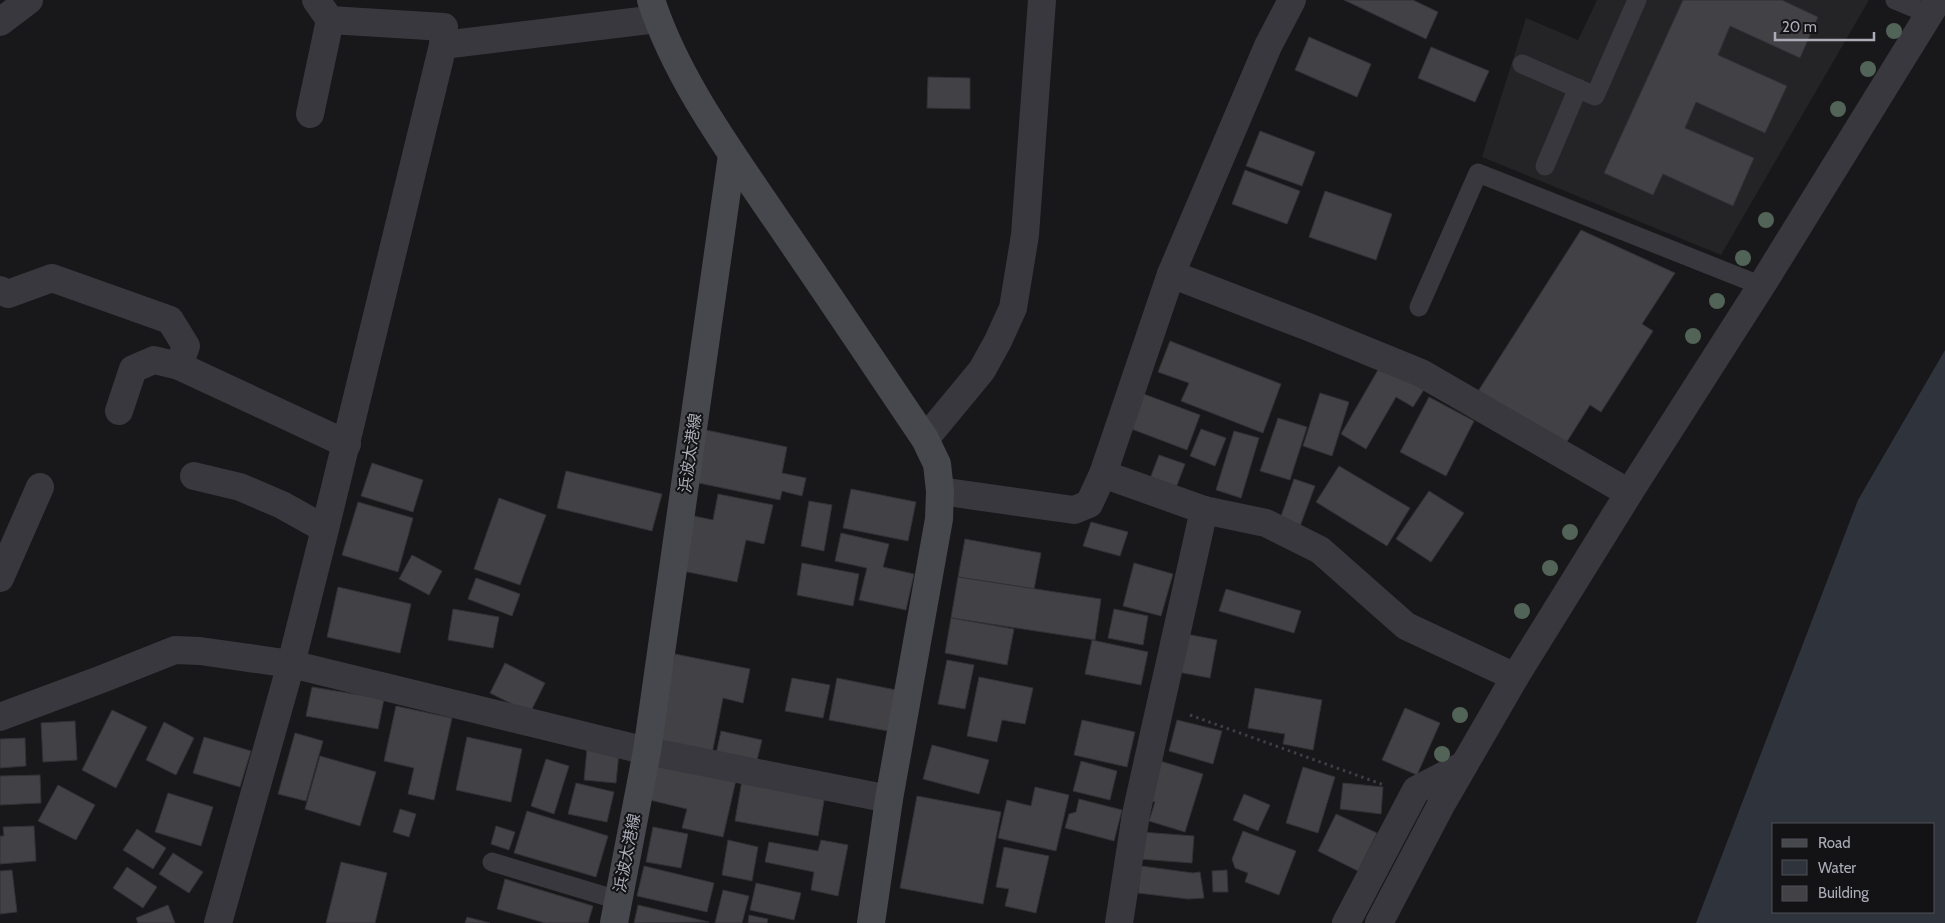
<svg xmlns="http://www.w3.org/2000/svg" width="1945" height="923" font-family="Cabin,'Noto Sans JP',sans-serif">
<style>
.built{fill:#242326}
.water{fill:#2e333c;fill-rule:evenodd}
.building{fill:#424146;stroke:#323135}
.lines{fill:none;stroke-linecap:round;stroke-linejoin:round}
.path{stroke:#3e3f45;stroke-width:3;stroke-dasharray:2.5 4;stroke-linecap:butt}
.lane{stroke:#39383e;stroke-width:19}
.street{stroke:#39383e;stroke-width:28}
.secondary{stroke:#47474e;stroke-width:28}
.tree{fill:#526357}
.labels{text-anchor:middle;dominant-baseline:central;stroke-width:4;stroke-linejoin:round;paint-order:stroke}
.street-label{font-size:16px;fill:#aaacb8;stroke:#131214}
</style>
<rect width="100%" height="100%" fill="#181719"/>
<polygon class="built" points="1597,0 1869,0 1721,255 1482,157 1526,18 1578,40"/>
<path class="water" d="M1945 350V923H1696L1858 500ZM1774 824H1934V912H1774Z"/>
<g class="building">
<polygon points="1344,0 1413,0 1438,12 1426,39"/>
<polygon points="1683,0 1782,0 1818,17 1800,58 1730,26 1718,55 1787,86 1765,133 1696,102 1685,128 1754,158 1733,206 1663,174 1653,195 1604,173"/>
<polygon points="1309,37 1371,64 1357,97 1295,70"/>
<polygon points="1431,47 1489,71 1475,102 1418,78"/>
<polygon points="928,77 970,78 970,109 927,108"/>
<polygon points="1260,131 1315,152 1302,186 1246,166"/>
<polygon points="1245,170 1300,191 1287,224 1232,204"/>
<polygon points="1325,191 1392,214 1376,260 1309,237"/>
<polygon points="1581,230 1675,273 1642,324 1653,331 1601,412 1590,405 1561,451 1475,396"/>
<polygon points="1170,341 1281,384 1263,433 1181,401 1189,383 1158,372"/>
<polygon points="1382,363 1425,388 1413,407 1396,397 1366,449 1341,434"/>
<polygon points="1141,393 1200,415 1187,450 1129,428"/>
<polygon points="1320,393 1349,402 1332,456 1303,446"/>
<polygon points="1429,397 1474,421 1446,476 1400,452"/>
<polygon points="1278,418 1307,427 1290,480 1260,471"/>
<polygon points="1201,429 1226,438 1215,466 1190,456"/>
<polygon points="706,430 787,447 782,473 806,478 802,496 782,491 780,500 694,482"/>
<polygon points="1234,431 1259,438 1241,498 1216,490"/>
<polygon points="1159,455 1185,464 1174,493 1148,484"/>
<polygon points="372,463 423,480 413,512 361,496"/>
<polygon points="1339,466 1410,508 1387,546 1316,502"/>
<polygon points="566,471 662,494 652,531 557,508"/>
<polygon points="1294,479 1315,486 1299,529 1279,522"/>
<polygon points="851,489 916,502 908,541 843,528"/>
<polygon points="1429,491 1464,513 1431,562 1396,539"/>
<polygon points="718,494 773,505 764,544 746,540 737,582 683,571 694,516 713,520"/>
<polygon points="499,498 546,515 520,585 474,569"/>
<polygon points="809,501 832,505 824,551 801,546"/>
<polygon points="358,502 413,518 398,572 342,555"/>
<polygon points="1091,522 1128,532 1120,556 1083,546"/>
<polygon points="841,533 889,544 883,567 914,574 906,610 859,600 867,568 835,561"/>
<polygon points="965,539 1041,553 1034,589 958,577"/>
<polygon points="412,555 442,571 429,595 399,579"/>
<polygon points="802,563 859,574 853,606 797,595"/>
<polygon points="1134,563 1173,574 1161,616 1123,606"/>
<polygon points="958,577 1101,599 1095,640 951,618"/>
<polygon points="476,578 520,594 512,616 468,599"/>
<polygon points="338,587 411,604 400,653 327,637"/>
<polygon points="1226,589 1301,611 1294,633 1219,611"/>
<polygon points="453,609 499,617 493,648 448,640"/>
<polygon points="1114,609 1148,616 1143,645 1108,638"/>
<polygon points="951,618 1014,629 1007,665 945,653"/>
<polygon points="1186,634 1217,640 1210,678 1178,672"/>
<polygon points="1092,640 1148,652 1141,685 1085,674"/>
<polygon points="675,654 750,669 743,703 723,698 712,754 657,743"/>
<polygon points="947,660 974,665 965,709 938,704"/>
<polygon points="505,663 545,683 530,713 490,693"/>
<polygon points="979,677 1033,688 1025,724 1002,720 997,742 967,736"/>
<polygon points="792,678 830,685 823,718 785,711"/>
<polygon points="837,678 896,690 888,731 829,720"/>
<polygon points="312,687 384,699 378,729 306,716"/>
<polygon points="1255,688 1322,700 1313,750 1283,744 1285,734 1248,728"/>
<polygon points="396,706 452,718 434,800 408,794 414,768 384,761"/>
<polygon points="1405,708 1440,723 1417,775 1382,760"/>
<polygon points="112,710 147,727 116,788 82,770"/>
<polygon points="1082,720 1135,732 1127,767 1074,755"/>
<polygon points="1177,720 1222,731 1213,764 1169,751"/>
<polygon points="75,721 77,760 43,762 41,723"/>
<polygon points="164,722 194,738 176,775 146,760"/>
<polygon points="721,731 762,740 756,764 716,754"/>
<polygon points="295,733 323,741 306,801 278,794"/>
<polygon points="204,737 251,751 240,787 193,773"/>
<polygon points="467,737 522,749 511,802 456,790"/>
<polygon points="25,738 26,766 0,768 0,739"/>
<polygon points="932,745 989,760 979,794 923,779"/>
<polygon points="587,749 619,752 616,783 584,780"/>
<polygon points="320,756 376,772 360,826 305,809"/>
<polygon points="546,759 569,766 554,814 531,806"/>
<polygon points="1157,760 1203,774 1185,832 1149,821 1155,802 1146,799"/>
<polygon points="1081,761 1117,771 1110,800 1073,791"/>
<polygon points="658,763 736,780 723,837 682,828 687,809 650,800"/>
<polygon points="1303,767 1335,777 1318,833 1286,823"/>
<polygon points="40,775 41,803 0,805 0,776"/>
<polygon points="742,780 825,795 818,836 735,821"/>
<polygon points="576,783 614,792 607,822 568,814"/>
<polygon points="1343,783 1383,787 1381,814 1340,809"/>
<polygon points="58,785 95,805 76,840 38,821"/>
<polygon points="1035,787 1069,795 1056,851 998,838 1007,800 1031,806"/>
<polygon points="168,793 213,807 201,846 155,832"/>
<polygon points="1244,794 1270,805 1258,831 1233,820"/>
<polygon points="917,796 1001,812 983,904 900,888"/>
<polygon points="1079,799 1122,810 1114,841 1065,828 1069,814 1076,812"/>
<polygon points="400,809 416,814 409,837 393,832"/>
<polygon points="527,811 608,836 596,877 514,853"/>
<polygon points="1336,814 1377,833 1358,871 1318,851"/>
<polygon points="34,826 36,861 0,864 0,836 4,836 3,827"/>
<polygon points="496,826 515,832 509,850 491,844"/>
<polygon points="653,827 688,834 681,868 646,862"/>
<polygon points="137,829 166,848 153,869 123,850"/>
<polygon points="1243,831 1296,851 1279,895 1245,882 1248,873 1235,868 1232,859"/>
<polygon points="1141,832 1194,836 1192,863 1139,859"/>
<polygon points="728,840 758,847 752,881 722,875"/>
<polygon points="821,840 848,845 838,896 811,890 814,872 765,862 769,842 818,851"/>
<polygon points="1004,847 1049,856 1036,913 1005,906 1009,889 996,887"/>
<polygon points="173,853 203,872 189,893 159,874"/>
<polygon points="341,862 387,873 375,923 326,923"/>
<polygon points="644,866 714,883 707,912 637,896"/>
<polygon points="1141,866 1193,873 1200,872 1204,898 1188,899 1138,893"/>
<polygon points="127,867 157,887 143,908 113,888"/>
<polygon points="12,870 17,912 0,914 0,871"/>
<polygon points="1227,870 1228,892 1213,892 1212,871"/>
<polygon points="505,879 593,906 588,923 545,923 497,909"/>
<polygon points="756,883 801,893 794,920 750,910"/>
<polygon points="723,890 749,896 742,923 715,923"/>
<polygon points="168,905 175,923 138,923 136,918"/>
<polygon points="638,905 709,922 634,923"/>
<polygon points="749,915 768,919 767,923 748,923"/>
<polygon points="467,917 490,923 465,923"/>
</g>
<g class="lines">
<polyline class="path" points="1190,715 1384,785"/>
<g class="lane">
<polyline points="1895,0 1929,14"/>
<polyline points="1522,64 1595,96 1637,0"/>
<polyline points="1545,166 1578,88"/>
<polyline points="1419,307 1478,173 1762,286"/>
<polyline points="492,862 618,900"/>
</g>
<g class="street">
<polyline points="316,0 330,20 444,27 443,45"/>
<polyline points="0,22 29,0"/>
<polyline points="310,114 330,20"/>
<polyline points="1171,274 1311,328 1421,373 1629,493"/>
<polyline points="0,290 8,294 52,278 170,320 186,346 179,366"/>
<polyline points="119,411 133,369 154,360 179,366 347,444"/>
<polyline points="925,439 982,370 998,341 1013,308 1025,235 1042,0"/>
<polyline points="1103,474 1204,510 1266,523 1320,550 1406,626 1515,677"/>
<polyline points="194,476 240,487 282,505 325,529"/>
<polyline points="940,491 1074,510 1089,504 1103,474 1171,274 1268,46 1292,0"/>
<polyline points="0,578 40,487"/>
<polyline points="0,717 102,679 175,650 200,651 291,664 647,751 889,799"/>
<polyline points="218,923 291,664 325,529 443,45 657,19"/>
<polyline points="1119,923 1136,814 1204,510"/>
<polyline points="1346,923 1416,790 1464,765"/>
<polyline points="1379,923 1441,805 1515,677 1629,493 1765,280 1938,0"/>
</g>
<g class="secondary">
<path d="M651 0C677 79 728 148 774 216 825 290 875 365 925 439L937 464 940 491 939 519 889 799 871 923"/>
<polyline points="614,923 647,751 732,155"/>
</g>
</g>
<g class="tree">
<circle cx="1894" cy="31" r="8"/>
<circle cx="1868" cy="69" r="8"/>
<circle cx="1838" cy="109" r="8"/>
<circle cx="1766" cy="220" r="8"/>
<circle cx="1743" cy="258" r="8"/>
<circle cx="1717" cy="301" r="8"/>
<circle cx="1693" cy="336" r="8"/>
<circle cx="1570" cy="532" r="8"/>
<circle cx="1550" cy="568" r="8"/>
<circle cx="1522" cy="611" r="8"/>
<circle cx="1460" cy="715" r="8"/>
<circle cx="1442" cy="754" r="8"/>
</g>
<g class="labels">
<g class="street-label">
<text transform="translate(690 453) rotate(-82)">浜波太港線</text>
<text transform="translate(627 853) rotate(-79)">浜波太港線</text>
</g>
</g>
<rect x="1772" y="823" width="162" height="90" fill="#131214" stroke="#4f5056"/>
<rect x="1782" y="839" width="25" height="8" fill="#47474e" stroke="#4f5056"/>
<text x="1818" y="848" font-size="15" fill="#aaacb8">Road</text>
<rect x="1782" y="860" width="25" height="15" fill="#2e333c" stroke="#4f5056"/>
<text x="1818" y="873" font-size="15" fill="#aaacb8">Water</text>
<rect x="1782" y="886" width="25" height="15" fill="#424146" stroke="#4f5056"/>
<text x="1818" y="898" font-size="15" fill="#aaacb8">Building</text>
<path d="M1775 32v8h99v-8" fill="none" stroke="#aaacb8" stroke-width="2.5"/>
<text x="1782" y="32" font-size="15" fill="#aaacb8" stroke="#131214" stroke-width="4" paint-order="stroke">20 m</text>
</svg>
